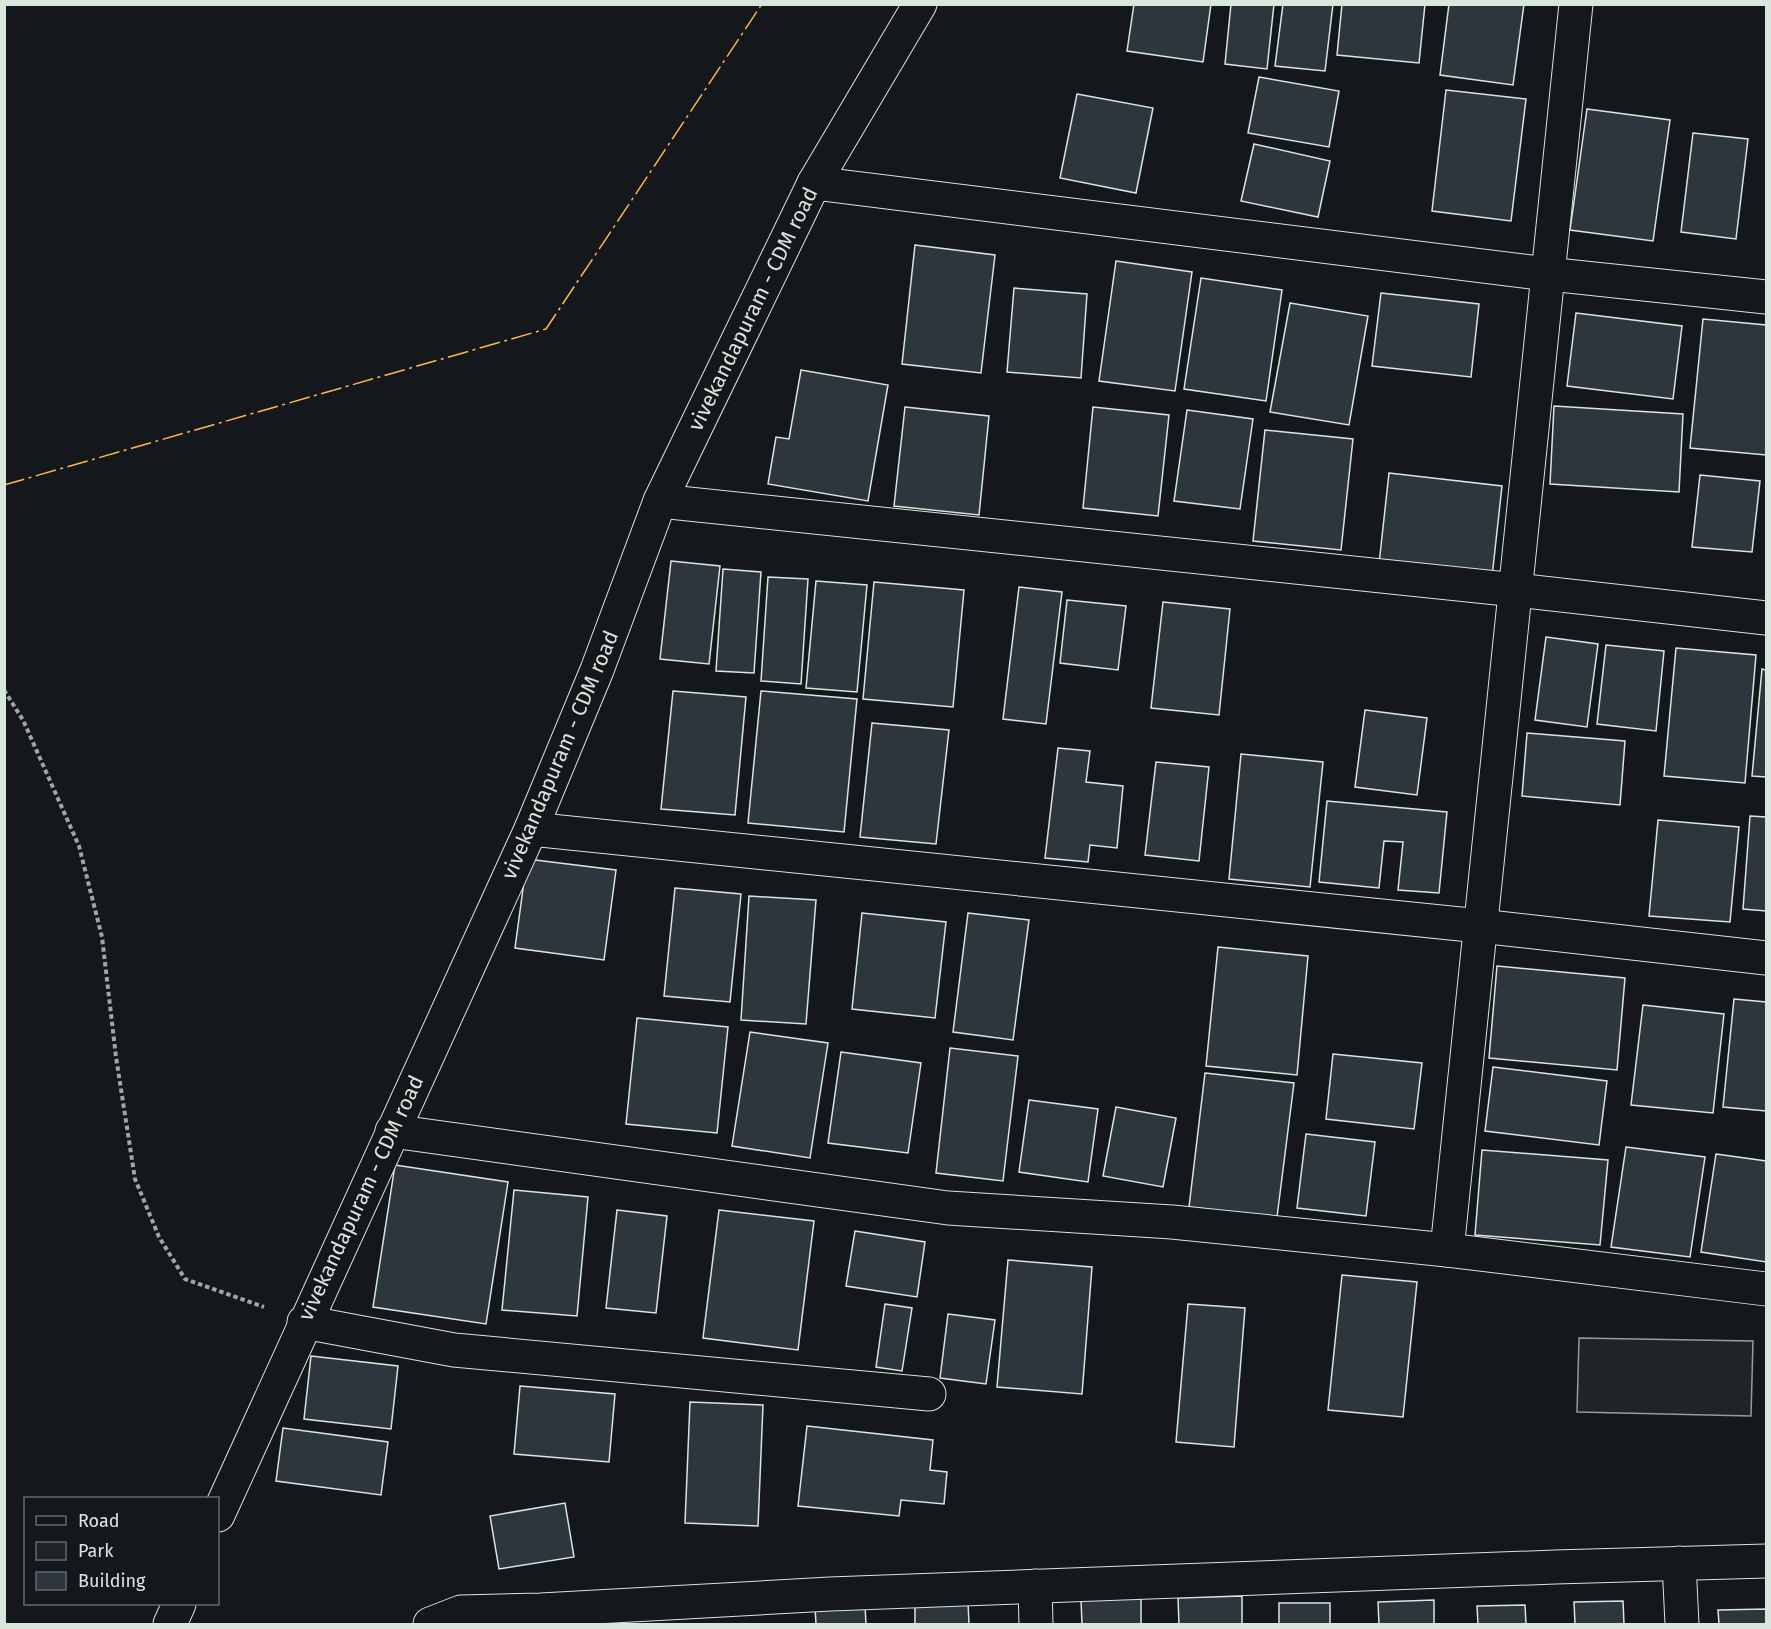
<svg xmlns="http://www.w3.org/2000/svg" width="1771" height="1629" font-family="'Fira Sans',sans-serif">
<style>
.green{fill:#202428;stroke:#939e99;stroke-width:1.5}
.building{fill:#2c363c;stroke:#d8e6dc;stroke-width:1.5}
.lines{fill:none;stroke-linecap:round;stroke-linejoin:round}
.street-casing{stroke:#d8e6dc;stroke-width:35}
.secondary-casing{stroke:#d8e6dc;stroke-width:35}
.path{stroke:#9da8a2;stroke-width:4;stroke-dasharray:4.5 3;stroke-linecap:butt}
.street{stroke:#14181c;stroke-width:33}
.secondary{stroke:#14181c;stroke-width:33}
.power{stroke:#ffb74d;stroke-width:1.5;stroke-dasharray:21 4.5 3 4.5;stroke-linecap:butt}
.labels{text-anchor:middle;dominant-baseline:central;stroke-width:4.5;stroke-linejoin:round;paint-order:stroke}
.street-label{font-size:21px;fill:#d8e6dc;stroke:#14181c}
</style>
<rect width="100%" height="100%" fill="#14181c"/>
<polygon class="green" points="1579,1338 1753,1341 1751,1416 1577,1412"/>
<g class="building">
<polygon points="1134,4 1211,4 1203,62 1127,51"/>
<polygon points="1231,4 1274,4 1267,69 1225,64"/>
<polygon points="1283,4 1333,4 1325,71 1275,66"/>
<polygon points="1342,4 1425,4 1419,63 1337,55"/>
<polygon points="1449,4 1524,4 1513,85 1440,75"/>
<polygon points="1259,77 1339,91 1329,147 1248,133"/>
<polygon points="1446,90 1526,99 1511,221 1432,211"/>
<polygon points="1077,94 1153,108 1136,193 1060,178"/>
<polygon points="1587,109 1670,120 1653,241 1570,230"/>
<polygon points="1693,133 1748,139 1736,239 1681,232"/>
<polygon points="1254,144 1330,161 1318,217 1241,201"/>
<polygon points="915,245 995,255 981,373 902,364"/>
<polygon points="1116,261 1192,272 1175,391 1099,381"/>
<polygon points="1201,278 1282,290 1266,401 1184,389"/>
<polygon points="1014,288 1087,294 1081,378 1007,372"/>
<polygon points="1381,293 1479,304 1471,377 1372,366"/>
<polygon points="1290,303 1368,316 1349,425 1270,412"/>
<polygon points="1576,313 1682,326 1673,399 1567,386"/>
<polygon points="1703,319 1766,325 1766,455 1690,448"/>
<polygon points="801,370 888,385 868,501 768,484 776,437 789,439"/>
<polygon points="1554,406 1683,414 1679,492 1550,484"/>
<polygon points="905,407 989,416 979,515 894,506"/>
<polygon points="1093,407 1169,415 1158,516 1083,508"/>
<polygon points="1187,410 1253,419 1240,509 1174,501"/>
<polygon points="1265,430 1353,439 1341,550 1253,541"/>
<polygon points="1389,473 1502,486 1492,577 1379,564"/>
<polygon points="1700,475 1760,481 1752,552 1692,547"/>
<polygon points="671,561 720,566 709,664 660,659"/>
<polygon points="723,569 761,572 754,673 716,671"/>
<polygon points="768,577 808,579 801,684 761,681"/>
<polygon points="816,581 867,585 857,692 806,688"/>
<polygon points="874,582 964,590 953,707 863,699"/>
<polygon points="1019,587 1062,592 1046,724 1003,719"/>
<polygon points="1067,600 1126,606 1118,670 1060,663"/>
<polygon points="1163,602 1230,609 1219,715 1151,708"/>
<polygon points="1546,637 1598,644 1587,727 1535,720"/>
<polygon points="1606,645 1664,651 1656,731 1597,724"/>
<polygon points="1676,648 1756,655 1745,783 1664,776"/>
<polygon points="1762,669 1766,670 1766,777 1752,776"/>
<polygon points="673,691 746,697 735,815 661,809"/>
<polygon points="761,691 857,699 844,832 748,823"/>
<polygon points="1365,710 1427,718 1417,795 1355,787"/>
<polygon points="872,723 949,730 936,844 860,837"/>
<polygon points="1527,733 1625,741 1620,805 1522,796"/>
<polygon points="1058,748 1090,751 1086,782 1123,786 1117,848 1090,845 1088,862 1045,858"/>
<polygon points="1241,754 1323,762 1310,887 1229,879"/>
<polygon points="1156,762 1209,767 1199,861 1145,855"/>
<polygon points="1327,801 1447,812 1439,893 1398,890 1403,842 1384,841 1379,888 1319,882"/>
<polygon points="1750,816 1766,817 1766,911 1743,909"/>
<polygon points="1658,820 1739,827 1730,922 1649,916"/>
<polygon points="527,859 616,870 604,960 515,948"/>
<polygon points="675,888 741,894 730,1002 664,996"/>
<polygon points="749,896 816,900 806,1024 741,1020"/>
<polygon points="862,913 946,922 935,1018 852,1009"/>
<polygon points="968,913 1029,920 1013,1040 953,1032"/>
<polygon points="1218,947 1308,956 1297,1075 1206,1066"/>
<polygon points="1497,966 1625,978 1617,1070 1489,1058"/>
<polygon points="1734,999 1766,1002 1766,1111 1723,1107"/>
<polygon points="1643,1005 1724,1014 1713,1113 1631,1105"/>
<polygon points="637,1018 728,1027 717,1133 626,1124"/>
<polygon points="750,1032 828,1043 810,1158 732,1146"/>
<polygon points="950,1048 1018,1056 1003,1181 936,1173"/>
<polygon points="841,1052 921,1063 908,1153 828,1143"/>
<polygon points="1333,1054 1422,1063 1414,1129 1326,1119"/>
<polygon points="1493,1067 1607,1081 1599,1145 1485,1131"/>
<polygon points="1205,1073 1294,1083 1277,1217 1189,1207"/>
<polygon points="1029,1100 1098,1109 1088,1182 1019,1172"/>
<polygon points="1116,1107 1176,1118 1163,1187 1103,1176"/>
<polygon points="1306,1134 1375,1142 1366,1216 1297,1208"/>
<polygon points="1626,1147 1705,1157 1690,1257 1611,1247"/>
<polygon points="1482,1150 1608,1160 1600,1245 1475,1235"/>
<polygon points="1716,1154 1766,1161 1766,1262 1701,1252"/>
<polygon points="395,1165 508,1182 486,1324 373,1307"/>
<polygon points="514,1190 588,1197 577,1316 502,1310"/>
<polygon points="617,1210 667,1216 656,1313 606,1308"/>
<polygon points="719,1210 814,1221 798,1350 703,1338"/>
<polygon points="855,1231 925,1242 917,1297 846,1286"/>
<polygon points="1008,1260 1092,1267 1082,1394 997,1387"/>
<polygon points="1342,1275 1417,1282 1403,1417 1328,1410"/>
<polygon points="885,1304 912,1308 902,1371 876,1367"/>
<polygon points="1188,1304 1245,1308 1234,1447 1176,1442"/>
<polygon points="948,1314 995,1320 986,1384 940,1378"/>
<polygon points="311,1356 398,1366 391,1429 304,1419"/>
<polygon points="520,1386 615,1394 609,1462 514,1454"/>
<polygon points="690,1402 763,1405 758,1526 685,1523"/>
<polygon points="807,1426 933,1440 930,1470 947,1472 944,1504 901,1500 899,1516 798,1506"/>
<polygon points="283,1428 388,1442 381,1495 276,1481"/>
<polygon points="565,1503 574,1557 499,1569 490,1516"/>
<polygon points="1242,1596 1242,1624 1179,1624 1178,1598"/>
<polygon points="1141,1598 1141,1624 1082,1624 1081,1600"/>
<polygon points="1434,1600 1434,1624 1379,1624 1378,1602"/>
<polygon points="1623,1601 1624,1624 1575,1624 1574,1602"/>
<polygon points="968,1602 969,1624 915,1624 915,1605"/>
<rect x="1279" y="1603" width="51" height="21"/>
<polygon points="1525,1605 1526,1624 1478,1624 1477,1606"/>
<polygon points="865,1606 866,1624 816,1624 815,1607"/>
<polygon points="1766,1609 1766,1624 1719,1624 1718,1610"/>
</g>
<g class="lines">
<g class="street-casing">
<g id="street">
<polyline points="660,501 1516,590 1766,618"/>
<polyline points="531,829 1480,926 1766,958"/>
<polyline points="392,1131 948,1208 1172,1222 1447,1250 1766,1289"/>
<polyline points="1447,1250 1576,4"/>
<polyline points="304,1322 454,1350 929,1394"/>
<polyline points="1679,1563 1682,1624"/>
<polyline points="1035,1586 1036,1624"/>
<polyline points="430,1624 461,1612 541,1610 830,1594 1555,1567 1766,1561"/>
</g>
</g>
<g class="secondary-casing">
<g id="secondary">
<polyline points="814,183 1548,274 1766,297"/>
<polyline points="218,1515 531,829 597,670 660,501 814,183 920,4"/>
<polyline points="170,1624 179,1604"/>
</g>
</g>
<polyline class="path" points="4,690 23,720 79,846 102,937 116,1057 135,1179 159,1237 185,1279 264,1307"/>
<use href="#street" class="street"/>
<use href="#secondary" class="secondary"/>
<polyline class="power" points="4,485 546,329 762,4"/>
</g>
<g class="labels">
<g class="street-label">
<text transform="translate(753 309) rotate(-64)">vivekandapuram - CDM road</text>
<text transform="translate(560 755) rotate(-67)">vivekandapuram - CDM road</text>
<text transform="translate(361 1198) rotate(-65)">vivekandapuram - CDM road</text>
</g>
</g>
<rect width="1771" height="1629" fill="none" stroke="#d8e6dc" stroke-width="12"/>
<rect x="24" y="1497" width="195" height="108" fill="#14181c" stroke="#626a69" stroke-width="1.5"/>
<rect x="36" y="1516" width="30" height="9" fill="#14181c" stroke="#626a69" stroke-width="1.5"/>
<text x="78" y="1527" font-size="18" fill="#d8e6dc">Road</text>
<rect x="36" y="1542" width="30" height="18" fill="#202428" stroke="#626a69" stroke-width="1.5"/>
<text x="78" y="1557" font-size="18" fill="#d8e6dc">Park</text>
<rect x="36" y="1572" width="30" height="18" fill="#2c363c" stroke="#626a69" stroke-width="1.5"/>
<text x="78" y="1587" font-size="18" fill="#d8e6dc">Building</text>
</svg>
